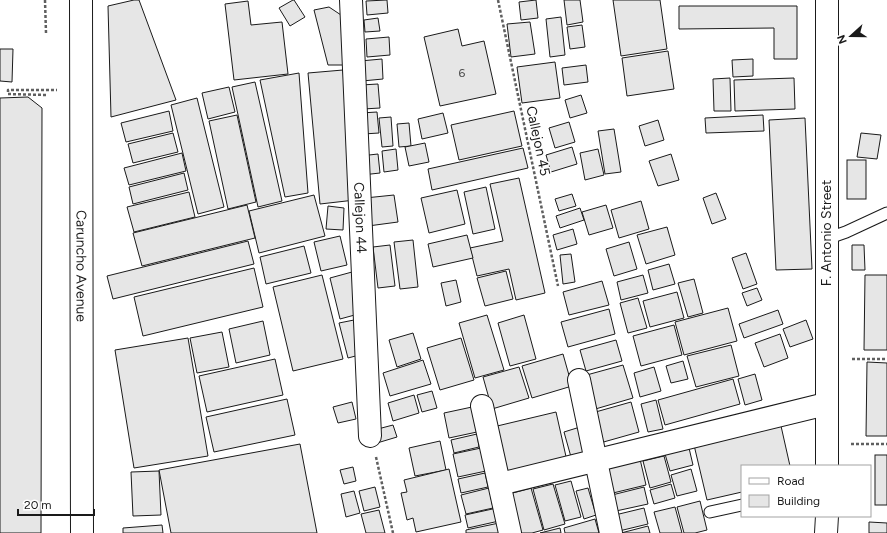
<svg xmlns="http://www.w3.org/2000/svg" width="887" height="533" font-family="Figtree,sans-serif">
<style>
.building{fill:#e6e6e6;stroke:#1a1a1a}
.lines{fill:none;stroke-linecap:round;stroke-linejoin:round}
.service-casing{stroke:#1a1a1a;stroke-width:13}
.minor-casing{stroke:#1a1a1a;stroke-width:24}
.tertiary-casing{stroke:#1a1a1a;stroke-width:24}
.secondary-casing{stroke:#1a1a1a;stroke-width:24}
.path{stroke:#5f5f5f;stroke-width:2.5;stroke-dasharray:3 2;stroke-linecap:butt}
.service{stroke:#fff;stroke-width:11}
.minor{stroke:#fff;stroke-width:22}
.tertiary{stroke:#fff;stroke-width:22}
.secondary{stroke:#fff;stroke-width:22}
.labels{text-anchor:middle;dominant-baseline:central;stroke-width:3;stroke-linejoin:round;paint-order:stroke}
.number-label{font-size:12px;fill:#4d4d4d}
.street-label{font-size:14px;fill:#1a1a1a;stroke:#fff}
</style>
<rect width="100%" height="100%" fill="#fff"/>
<g class="building">
<polygon points="134,0 139,0 176,100 111,117 108,6"/>
<polygon points="293,0 294,0 305,17 290,26 279,8"/>
<polygon points="387,0 388,13 367,15 366,1"/>
<polygon points="536,0 538,18 521,20 519,2"/>
<polygon points="564,0 580,0 583,22 567,25"/>
<polygon points="613,0 660,0 667,49 621,56"/>
<polygon points="248,1 251,25 282,22 288,74 234,80 225,4"/>
<polygon points="679,6 797,6 797,59 774,59 774,28 679,29"/>
<polygon points="329,7 344,17 347,65 328,65 314,10"/>
<polygon points="561,17 565,55 550,57 546,19"/>
<polygon points="378,18 380,31 365,32 364,20"/>
<polygon points="530,22 535,54 511,57 507,24"/>
<polygon points="582,25 585,47 570,49 567,27"/>
<polygon points="458,29 462,46 484,41 496,94 440,106 424,37"/>
<polygon points="389,37 390,55 367,57 366,39"/>
<polygon points="0,49 13,49 12,82 0,81"/>
<polygon points="668,51 674,89 627,96 622,58"/>
<polygon points="382,59 383,79 362,81 360,61"/>
<polygon points="753,59 753,76 733,77 732,60"/>
<polygon points="555,62 560,98 522,103 517,67"/>
<polygon points="586,65 588,82 564,85 562,68"/>
<polygon points="343,70 355,200 320,204 308,73"/>
<polygon points="299,73 308,193 285,197 260,80"/>
<polygon points="730,78 731,111 714,111 713,79"/>
<polygon points="794,78 795,109 735,111 734,80"/>
<polygon points="255,82 282,201 258,207 232,87"/>
<polygon points="378,84 380,108 363,109 361,85"/>
<polygon points="229,87 235,112 208,119 202,93"/>
<polygon points="581,95 587,113 570,118 565,100"/>
<polygon points="28,97 42,108 41,533 0,533 0,98"/>
<polygon points="197,98 224,207 198,214 171,105"/>
<polygon points="169,111 173,131 126,142 121,123"/>
<polygon points="514,111 522,146 459,160 451,125"/>
<polygon points="377,112 379,133 363,134 361,113"/>
<polygon points="443,113 448,133 422,139 418,119"/>
<polygon points="237,115 256,202 228,209 209,121"/>
<polygon points="763,115 764,131 706,133 705,118"/>
<polygon points="391,117 393,146 382,147 379,118"/>
<polygon points="805,118 812,269 776,270 769,120"/>
<polygon points="658,120 664,140 645,146 639,126"/>
<polygon points="569,122 575,142 555,148 549,128"/>
<polygon points="409,123 411,146 399,147 397,124"/>
<polygon points="614,129 621,172 605,174 598,131"/>
<polygon points="173,133 178,152 133,163 128,144"/>
<polygon points="861,133 881,135 877,159 857,157"/>
<polygon points="425,143 429,162 409,166 405,147"/>
<polygon points="572,147 577,164 551,172 546,155"/>
<polygon points="523,148 528,168 432,190 428,169"/>
<polygon points="396,149 398,170 384,172 382,151"/>
<polygon points="598,149 604,175 585,180 580,153"/>
<polygon points="182,153 186,171 129,185 124,168"/>
<polygon points="378,154 380,173 362,175 360,156"/>
<polygon points="671,154 679,180 658,186 649,161"/>
<rect x="847" y="160" width="19" height="39"/>
<polygon points="184,173 188,190 133,204 129,187"/>
<polygon points="519,178 545,293 516,300 509,269 477,276 470,248 503,241 490,184"/>
<polygon points="486,187 495,229 473,234 464,192"/>
<polygon points="457,190 465,224 429,233 421,198"/>
<polygon points="189,192 195,217 134,232 127,207"/>
<polygon points="716,193 726,219 712,224 703,198"/>
<polygon points="572,194 576,206 559,211 555,199"/>
<polygon points="314,195 325,236 259,253 249,211"/>
<polygon points="394,195 398,222 368,226 365,198"/>
<polygon points="641,201 649,229 619,238 611,210"/>
<polygon points="247,205 255,238 142,266 133,233"/>
<polygon points="606,205 613,228 589,235 582,212"/>
<polygon points="328,206 344,208 343,230 326,229"/>
<polygon points="580,208 584,220 560,228 556,216"/>
<polygon points="667,227 675,255 646,264 637,235"/>
<polygon points="573,229 577,244 557,250 553,235"/>
<polygon points="467,235 473,258 433,267 428,244"/>
<polygon points="340,236 347,265 321,271 314,242"/>
<polygon points="413,240 418,287 400,289 394,242"/>
<polygon points="248,241 254,264 113,299 107,276"/>
<polygon points="629,242 637,269 614,276 606,249"/>
<polygon points="390,245 395,286 378,288 373,247"/>
<polygon points="852,245 864,245 865,270 852,270"/>
<polygon points="304,246 311,273 266,284 260,257"/>
<polygon points="746,253 757,284 743,289 732,258"/>
<polygon points="571,254 575,282 563,284 560,255"/>
<polygon points="669,264 675,284 653,290 648,270"/>
<polygon points="254,268 263,307 143,336 134,297"/>
<polygon points="506,271 513,299 485,306 477,278"/>
<polygon points="352,272 362,313 340,319 330,278"/>
<polygon points="322,275 343,359 293,371 273,287"/>
<polygon points="643,275 648,293 621,300 617,282"/>
<polygon points="865,275 887,275 887,350 864,350"/>
<polygon points="694,279 703,313 688,317 678,283"/>
<polygon points="456,280 461,302 446,306 441,283"/>
<polygon points="602,281 609,305 569,315 563,292"/>
<polygon points="757,288 762,300 747,306 742,293"/>
<polygon points="677,292 684,318 650,327 643,301"/>
<polygon points="638,298 647,328 628,333 620,303"/>
<polygon points="728,308 737,341 684,355 675,322"/>
<polygon points="609,309 615,334 568,347 561,322"/>
<polygon points="778,310 783,324 744,338 739,324"/>
<polygon points="487,315 504,370 475,378 459,323"/>
<polygon points="524,315 536,359 510,366 498,323"/>
<polygon points="354,320 363,354 348,358 339,323"/>
<polygon points="806,320 813,339 790,347 783,329"/>
<polygon points="263,321 270,355 236,363 229,329"/>
<polygon points="674,325 682,355 641,366 633,336"/>
<polygon points="222,332 229,367 197,373 190,338"/>
<polygon points="413,333 421,359 397,367 389,340"/>
<polygon points="780,334 788,358 764,367 755,343"/>
<polygon points="188,338 208,456 134,468 115,350"/>
<polygon points="461,338 474,380 440,390 427,348"/>
<polygon points="616,340 622,361 586,371 580,350"/>
<polygon points="731,345 739,376 696,387 687,356"/>
<polygon points="563,354 572,386 532,398 522,366"/>
<polygon points="275,359 283,395 207,412 199,376"/>
<polygon points="423,360 431,384 390,396 383,373"/>
<polygon points="683,361 688,379 671,383 666,366"/>
<polygon points="867,362 887,363 887,436 866,436"/>
<polygon points="623,365 633,398 592,410 583,376"/>
<polygon points="519,367 529,398 492,409 483,377"/>
<polygon points="654,367 661,391 640,397 634,373"/>
<polygon points="755,374 762,400 745,405 738,379"/>
<polygon points="733,379 740,404 665,425 658,400"/>
<polygon points="432,391 437,408 422,412 417,395"/>
<polygon points="414,395 419,413 393,421 388,403"/>
<polygon points="287,399 295,435 214,452 206,417"/>
<polygon points="656,400 663,429 648,432 641,404"/>
<polygon points="352,402 356,419 338,423 333,407"/>
<polygon points="631,402 639,432 600,443 592,413"/>
<polygon points="472,407 477,432 449,438 444,413"/>
<polygon points="556,412 567,461 504,475 493,427"/>
<polygon points="393,425 397,437 377,443 374,430"/>
<polygon points="781,426 790,466 742,466 742,492 707,500 694,445"/>
<polygon points="580,427 587,452 571,457 564,432"/>
<polygon points="477,434 479,447 454,453 451,440"/>
<polygon points="440,441 446,470 415,476 409,448"/>
<polygon points="300,444 317,533 171,533 159,470"/>
<polygon points="481,448 486,471 458,477 453,454"/>
<polygon points="689,448 693,465 670,471 665,454"/>
<rect x="875" y="455" width="12" height="50"/>
<polygon points="664,456 671,482 650,488 643,461"/>
<polygon points="640,459 646,485 613,493 607,468"/>
<polygon points="353,467 356,481 344,484 340,470"/>
<polygon points="449,469 461,522 416,532 413,518 407,520 401,493 407,492 404,480"/>
<polygon points="691,469 697,491 677,496 671,475"/>
<polygon points="159,471 161,515 133,516 131,472"/>
<polygon points="485,473 488,487 461,493 458,479"/>
<polygon points="571,481 581,517 565,521 555,485"/>
<polygon points="553,484 565,524 544,530 533,489"/>
<polygon points="671,484 675,498 654,504 650,490"/>
<polygon points="375,487 380,507 364,511 359,491"/>
<polygon points="644,487 648,504 616,511 612,495"/>
<polygon points="489,488 493,508 466,514 461,495"/>
<polygon points="531,488 543,530 532,533 520,533 509,494"/>
<polygon points="588,488 596,515 584,519 576,491"/>
<polygon points="354,491 360,513 346,517 341,494"/>
<polygon points="700,501 707,530 695,533 684,533 677,507"/>
<polygon points="675,507 682,533 660,533 654,512"/>
<polygon points="497,508 499,521 468,528 465,515"/>
<polygon points="644,508 648,524 619,531 615,515"/>
<polygon points="379,510 385,533 366,533 361,514"/>
<polygon points="595,519 599,533 565,533 564,528"/>
<polygon points="869,522 887,523 887,533 869,533"/>
<polygon points="499,523 501,533 466,533 466,530"/>
<polygon points="162,525 163,533 123,533 123,528"/>
<polygon points="648,526 650,533 621,533"/>
<polygon points="560,528 561,533 540,533"/>
</g>
<g class="lines">
<g class="service-casing">
<g id="service">
<polyline points="826,239 846,232 887,213"/>
<polyline points="710,512 742,505"/>
</g>
</g>
<g class="minor-casing">
<g id="minor">
<path id="s1" d="M351 0 370 436"/>
<polyline points="579,380 611,533"/>
<polyline points="482,406 510,533"/>
<polyline points="500,484 826,404"/>
</g>
</g>
<g class="tertiary-casing">
<g id="tertiary">
<polyline points="827,466 827,0"/>
<polyline points="826,533 827,516"/>
</g>
</g>
<g class="secondary-casing">
<g id="secondary">
<path id="s2" d="M81 0 82 533"/>
</g>
</g>
<g class="path">
<polyline points="45,0 46,33"/>
<polyline points="498,0 558,286"/>
<polyline points="46,95 8,94 8,90 57,90"/>
<polyline points="852,359 887,359"/>
<polyline points="851,444 887,444"/>
<polyline points="376,457 393,533"/>
</g>
<use href="#service" class="service"/>
<use href="#minor" class="minor"/>
<use href="#tertiary" class="tertiary"/>
<use href="#secondary" class="secondary"/>
</g>
<g class="labels">
<g class="number-label">
<text x="462" y="73">6</text>
</g>
<g class="street-label">
<text transform="translate(538 141) rotate(78)">Callejon 45</text>
<text stroke="none"><textPath href="#s1" startOffset="218">Callejon 44</textPath></text>
<text transform="translate(826 233) rotate(-90)">F. Antonio Street</text>
<text stroke="none"><textPath href="#s2" startOffset="266">Caruncho Avenue</textPath></text>
</g>
</g>
<rect x="741" y="465" width="130" height="52" fill="#ffffff" stroke="#a3a3a3"/>
<rect x="749" y="478" width="20" height="6" fill="#ffffff" stroke="#a3a3a3"/>
<text x="777" y="485" font-size="12" fill="#1a1a1a">Road</text>
<rect x="749" y="495" width="20" height="12" fill="#e6e6e6" stroke="#a3a3a3"/>
<text x="777" y="505" font-size="12" fill="#1a1a1a">Building</text>
<g transform="translate(851 36) rotate(249)" stroke="#ffffff" stroke-width="3" paint-order="stroke">
<path d="M0-3L7 15L0 10L-7 15Z" fill="#1a1a1a"/>
<text y="-6" font-size="11" font-weight="bold" text-anchor="middle" fill="#1a1a1a">N</text>
</g>
<path d="M18 509v6h76v-6" fill="none" stroke="#1a1a1a" stroke-width="2"/>
<text x="24" y="509" font-size="12" fill="#1a1a1a" stroke="#ffffff" stroke-width="3" paint-order="stroke">20 m</text>
</svg>
